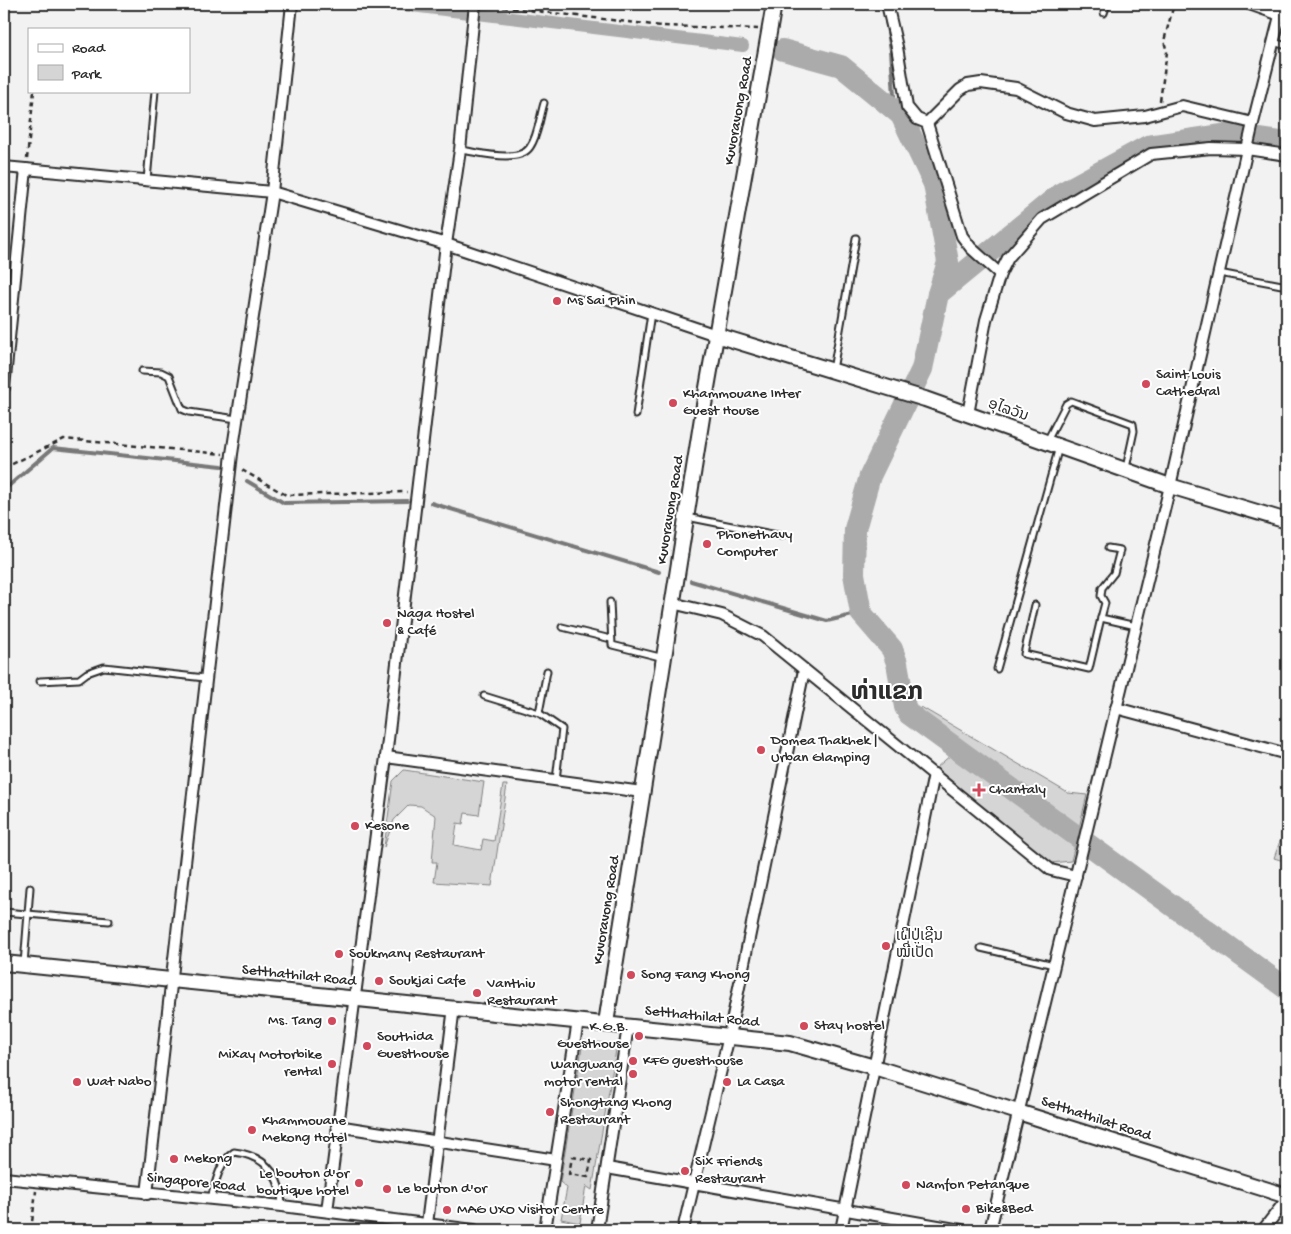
<svg xmlns="http://www.w3.org/2000/svg" width="1291" height="1234" font-family="'Gochi Hand','Noto Sans Lao',sans-serif">
<style>
.green{fill:#d5d5d5;stroke:#808080}
.lines{fill:none;stroke-linecap:round;stroke-linejoin:round}
.stream{stroke:#787878;stroke-width:4}
.canal{stroke:#ababab;stroke-width:12}
.river{stroke:#ababab;stroke-width:22}
.lane-casing{stroke:#2b2b2b;stroke-width:9}
.street-casing{stroke:#2b2b2b;stroke-width:14}
.secondary-casing{stroke:#2b2b2b;stroke-width:18}
.path{stroke:#2b2b2b;stroke-width:2.5;stroke-dasharray:5 4;stroke-linecap:butt}
.lane{stroke:#fff;stroke-width:5}
.street{stroke:#fff;stroke-width:10}
.secondary{stroke:#fff;stroke-width:14}
.poi-dot{fill:#d1495b;stroke:#fff;stroke-width:2}
.labels{text-anchor:middle;dominant-baseline:central;stroke-width:4;stroke-linejoin:round;paint-order:stroke}
.street-label{font-size:15px;fill:#2b2b2b;stroke:#fff}
.poi-label{font-size:15px;fill:#2b2b2b;stroke:#fff;text-anchor:start}
.town-label{font-size:25px;font-weight:bold;fill:#2b2b2b;stroke:#fff}
</style>
<rect width="100%" height="100%" fill="#f2f2f2"/>
<filter id="ink" filterUnits="userSpaceOnUse"><feTurbulence type="fractalNoise" baseFrequency=".02" numOctaves="2"/><feDisplacementMap in="SourceGraphic" scale="10" xChannelSelector="R" yChannelSelector="G"/><feConvolveMatrix kernelMatrix="1 2 1 2 8 2 1 2 1" color-interpolation-filters="sRGB"/></filter>
<g filter="url(#ink)">
<g class="green">
<polygon points="921,707 1068,793 1087,795 1071,861 1051,863 936,768 952,754 982,778 1008,780 916,715"/>
<polygon points="404,770 484,782 479,815 465,813 463,824 457,823 454,845 481,850 483,839 494,841 503,785 507,785 492,886 434,882 437,862 432,862 436,816 421,806 409,805 394,820 384,847 393,781"/>
<polygon points="1280,841 1287,844 1287,862 1274,858"/>
<polygon points="583,1041 617,1044 592,1190 586,1186 580,1223 561,1219 567,1188 560,1182"/>
</g>
<g class="lines">
<g class="stream">
<polyline points="886,21 891,50 895,111"/>
<polyline points="247,481 284,503 407,501"/>
<polyline points="4,495 5,489 53,448 222,466"/>
<polyline points="431,503 659,572"/>
<polyline points="691,581 827,621 861,613"/>
</g>
<polyline class="canal" points="395,4 743,46"/>
<g class="river">
<polyline points="783,50 841,66 901,115 934,184 948,262 938,294"/>
<polyline points="1239,135 1229,134 1148,146 1060,194 938,294 922,369 870,476 855,529 854,574 861,613 892,649 897,663 905,707 909,714 1287,989"/>
<polyline points="1259,139 1287,143"/>
</g>
<g class="lane-casing">
<g id="lane">
<polyline points="1104,13 1107,4"/>
<polyline points="1273,42 1287,46"/>
<path d="M460 150C478 152 519 164 530 147 538 136 540 116 544 103"/>
<polyline points="147,180 155,91"/>
<polyline points="1219,273 1287,286"/>
<polyline points="833,370 856,238"/>
<polyline points="142,371 161,372 169,376 182,409 189,412 237,419"/>
<polyline points="636,415 651,313"/>
<polyline points="1047,441 1066,404 1071,401 1133,424 1134,431 1126,468"/>
<polyline points="687,517 782,536"/>
<polyline points="1108,548 1120,550 1114,573 1102,588 1101,596 1105,603 1101,618 1136,626"/>
<polyline points="610,602 612,645 664,658"/>
<polyline points="1035,605 1024,654 1089,669 1101,618"/>
<polyline points="562,627 611,639"/>
<polyline points="997,669 1059,447"/>
<polyline points="547,671 539,713 562,729 556,780"/>
<polyline points="40,681 79,679 87,673 104,667 205,678"/>
<polyline points="484,696 539,713"/>
<polyline points="4,912 109,921"/>
<polyline points="981,948 1054,965"/>
<polyline points="24,964 30,888"/>
<path d="M211 1198C216 1182 219 1162 234 1152 266 1156 281 1175 282 1206"/>
</g>
</g>
<g class="street-casing">
<g id="street">
<polyline points="887,4 897,47 907,107 917,119 927,123"/>
<polyline points="1249,4 1280,15"/>
<polyline points="927,123 960,90 968,85 981,83 1016,88 1066,113 1095,121 1145,116 1182,106 1253,123"/>
<polyline points="927,123 962,236 971,248 1000,274"/>
<polyline points="4,167 272,192 446,244 716,335"/>
<polyline points="4,388 26,169"/>
<polyline points="968,414 986,320 1000,274 1008,258 1042,219 1151,154 1211,148 1247,149 1287,155"/>
<polyline points="672,603 722,615 763,636 1051,870 1076,876"/>
<polyline points="1116,708 1287,754"/>
<polyline points="386,757 642,792"/>
<polyline points="337,1126 556,1160"/>
<polyline points="607,1168 961,1230"/>
<polyline points="4,1178 282,1206 474,1230"/>
<polyline points="147,1194 232,454 272,192 292,4"/>
<polyline points="327,1211 386,757 446,244 460,150 475,4"/>
<polyline points="427,1224 454,1007"/>
<polyline points="545,1230 578,1021"/>
<polyline points="597,1230 628,1026"/>
<polyline points="683,1230 729,1036 804,670"/>
<polyline points="841,1230 934,774"/>
<polyline points="990,1230 1170,486 1253,123 1283,4"/>
<polyline points="1263,1230 1287,1199"/>
</g>
</g>
<g class="secondary-casing">
<g id="secondary">
<polyline points="716,335 925,399 1170,486 1287,521"/>
<polyline points="4,963 790,1043 874,1067 1287,1196"/>
<polyline points="606,1023 704,405 774,4"/>
</g>
</g>
<g class="path">
<polyline points="485,5 662,26 758,29"/>
<polyline points="1160,101 1167,52 1164,41 1174,4"/>
<polyline points="27,159 34,91"/>
<polyline points="4,468 64,439 223,454"/>
<polyline points="242,470 286,495 407,492"/>
<polygon points="572,1157 591,1160 588,1177 569,1174"/>
<polyline points="31,1230 36,1191"/>
</g>
<use href="#lane" class="lane"/>
<use href="#street" class="street"/>
<use href="#secondary" class="secondary"/>
</g>
</g>
<g class="poi-dot">
<circle cx="557" cy="301" r="5"/>
<circle cx="1146" cy="384" r="5"/>
<circle cx="673" cy="403" r="5"/>
<circle cx="707" cy="544" r="5"/>
<circle cx="387" cy="623" r="5"/>
<circle cx="761" cy="750" r="5"/>
<path d="M976.5 782.5h5v5h5v5h-5v5h-5v-5h-5v-5h5z"/>
<circle cx="355" cy="826" r="5"/>
<circle cx="886" cy="946" r="5"/>
<circle cx="339" cy="954" r="5"/>
<circle cx="631" cy="975" r="5"/>
<circle cx="379" cy="981" r="5"/>
<circle cx="477" cy="993" r="5"/>
<circle cx="332" cy="1021" r="5"/>
<circle cx="804" cy="1026" r="5"/>
<circle cx="639" cy="1036" r="5"/>
<circle cx="367" cy="1046" r="5"/>
<circle cx="633" cy="1061" r="5"/>
<circle cx="332" cy="1064" r="5"/>
<circle cx="633" cy="1074" r="5"/>
<circle cx="77" cy="1082" r="5"/>
<circle cx="727" cy="1082" r="5"/>
<circle cx="550" cy="1112" r="5"/>
<circle cx="252" cy="1130" r="5"/>
<circle cx="174" cy="1159" r="5"/>
<circle cx="685" cy="1171" r="5"/>
<circle cx="359" cy="1183" r="5"/>
<circle cx="906" cy="1185" r="5"/>
<circle cx="387" cy="1189" r="5"/>
<circle cx="966" cy="1209" r="5"/>
<circle cx="447" cy="1210" r="5"/>
</g>
<g class="labels">
<g class="street-label">
<text transform="translate(739 111) rotate(-80)">Kuvoravong Road</text>
<text transform="translate(1008 411) rotate(19)">ອຸໄລວັນ</text>
<text transform="translate(671 510) rotate(-81)">Kuvoravong Road</text>
<text transform="translate(607 910) rotate(-81)">Kuvoravong Road</text>
<text transform="translate(299 976) rotate(6)">Setthathilat Road</text>
<text transform="translate(702 1017) rotate(6)">Setthathilat Road</text>
<text transform="translate(1096 1119) rotate(18)">Setthathilat Road</text>
<text transform="translate(196 1183) rotate(6)">Singapore Road</text>
</g>
<g class="poi-label">
<text x="567" y="301">Ms Sai Phin</text>
<text x="1156" y="375">Saint Louis<tspan x="1156" dy="17">Cathedral</tspan></text>
<text x="683" y="394">Khammouane Inter<tspan x="683" dy="17">Guest House</tspan></text>
<text x="717" y="535">Phonethavy<tspan x="717" dy="17">Computer</tspan></text>
<text x="397" y="614">Naga Hostel<tspan x="397" dy="17">&amp; Café</tspan></text>
<text x="771" y="741">Domea Thakhek |<tspan x="771" dy="17">Urban Glamping</tspan></text>
<text x="989" y="790">Chantaly</text>
<text x="365" y="826">Kesone</text>
<text x="896" y="937">ເຝີປູ່ເຊີນ<tspan x="896" dy="17">ໝີ່ເປັດ</tspan></text>
<text x="349" y="954">Soukmany Restaurant</text>
<text x="641" y="975">Song Fang Khong</text>
<text x="389" y="981">Soukjai Cafe</text>
<text x="487" y="984">Vanthiu<tspan x="487" dy="17">Restaurant</tspan></text>
<text x="322" y="1021" text-anchor="end">Ms. Tang</text>
<text x="814" y="1026">Stay hostel</text>
<text x="629" y="1027" text-anchor="end">K.G.B.<tspan x="629" dy="17">Guesthouse</tspan></text>
<text x="377" y="1037">Southida<tspan x="377" dy="17">Guesthouse</tspan></text>
<text x="322" y="1055" text-anchor="end">Mixay Motorbike<tspan x="322" dy="17">rental</tspan></text>
<text x="643" y="1061">KFG guesthouse</text>
<text x="623" y="1065" text-anchor="end">Wangwang<tspan x="623" dy="17">motor rental</tspan></text>
<text x="87" y="1082">Wat Nabo</text>
<text x="737" y="1082">La Casa</text>
<text x="560" y="1103">Shongtang Khong<tspan x="560" dy="17">Restaurant</tspan></text>
<text x="262" y="1121">Khammouane<tspan x="262" dy="17">Mekong Hotel</tspan></text>
<text x="184" y="1159">Mekong</text>
<text x="695" y="1162">Six Friends<tspan x="695" dy="17">Restaurant</tspan></text>
<text x="349" y="1174" text-anchor="end">Le bouton d'or<tspan x="349" dy="17">boutique hotel</tspan></text>
<text x="916" y="1185">Namfon Petanque</text>
<text x="397" y="1189">Le bouton d'or</text>
<text x="976" y="1209">Bike&amp;Bed</text>
<text x="457" y="1210">MAG UXO Visitor Centre</text>
</g>
<g class="town-label">
<text x="887" y="694">ທ່າແຂກ</text>
</g>
</g>
<rect width="1291" height="1234" fill="none" stroke="#fff" stroke-width="20"/>
<rect x="10" y="10" width="1271" height="1214" fill="none" stroke="#2b2b2b" stroke-width="2" filter="url(#ink)"/>
<rect x="28" y="28" width="162" height="65" fill="#ffffff" stroke="#aaaaaa"/>
<rect x="38" y="44" width="25" height="8" fill="#ffffff" stroke="#aaaaaa"/>
<text x="72" y="52" font-size="15" fill="#2b2b2b">Road</text>
<rect x="38" y="65" width="25" height="15" fill="#d5d5d5" stroke="#aaaaaa"/>
<text x="72" y="78" font-size="15" fill="#2b2b2b">Park</text>
</svg>
